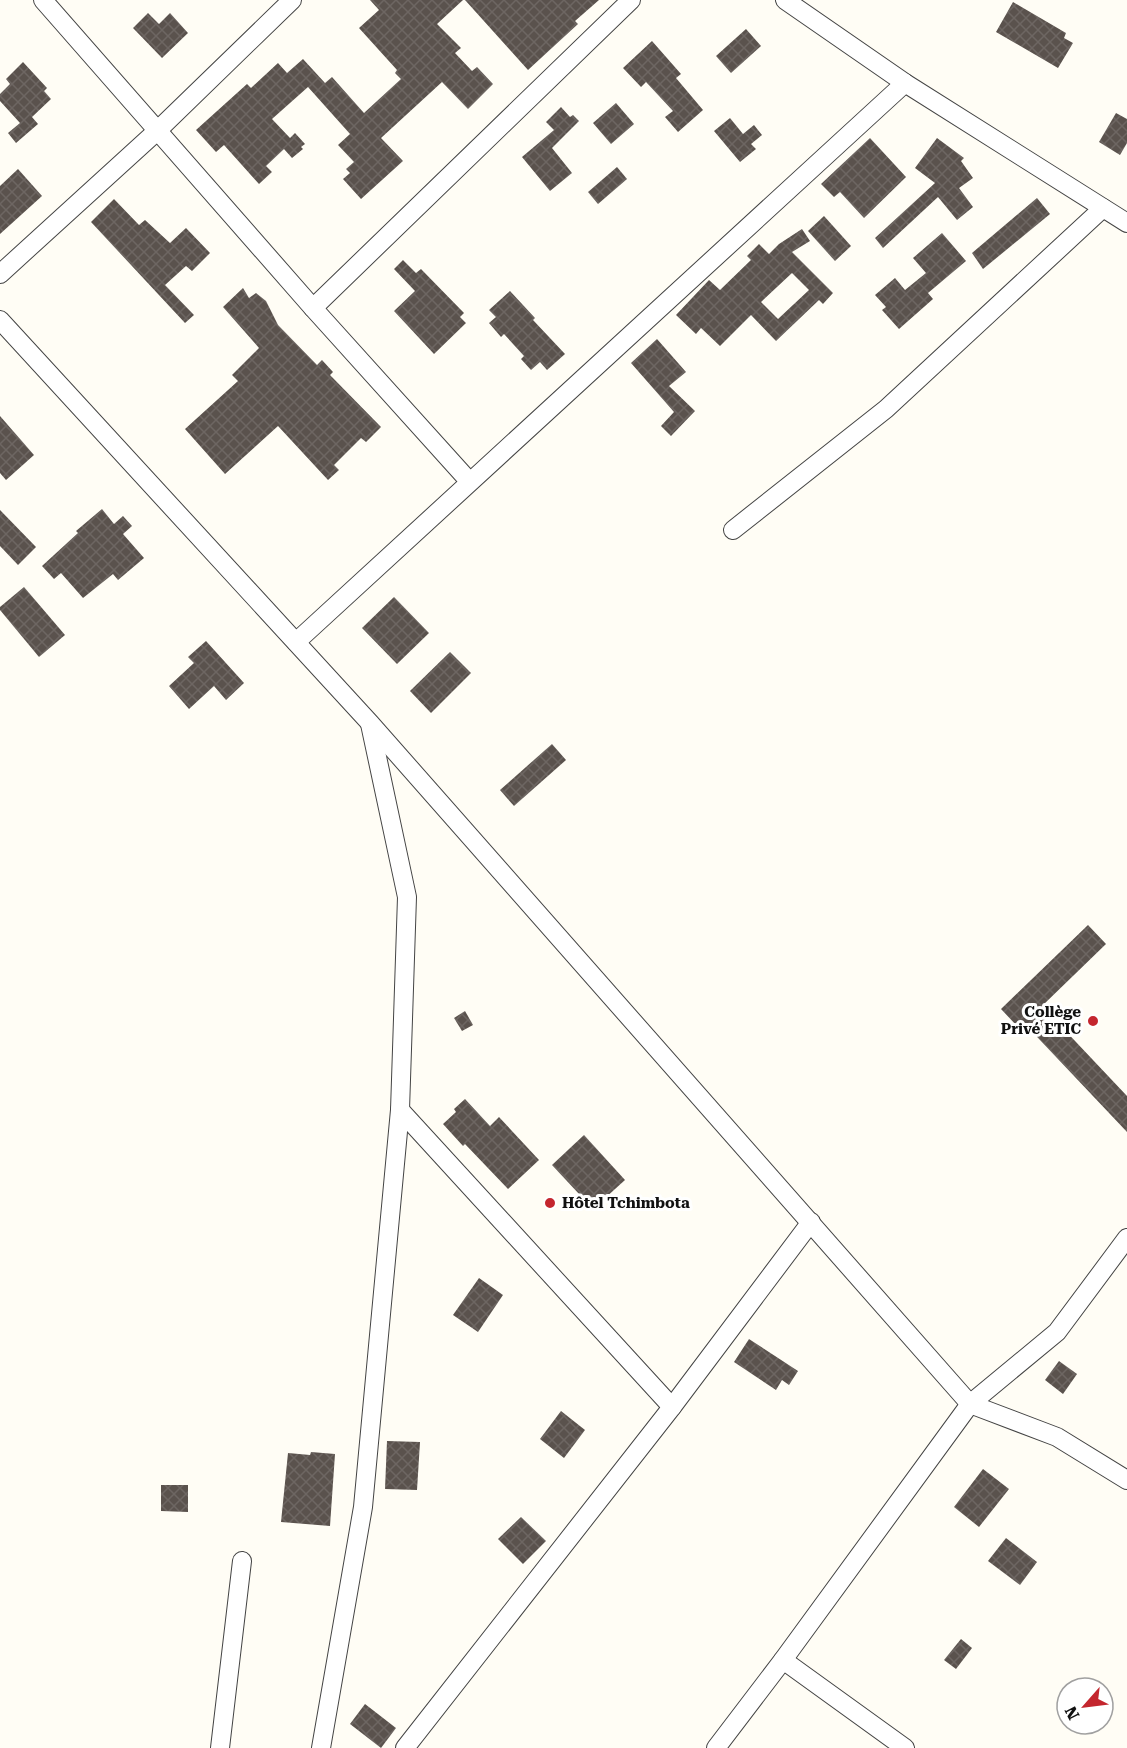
<svg xmlns="http://www.w3.org/2000/svg" width="1127" height="1748" font-family="'Roboto Serif',serif">
<style>
.building{fill:url(#building-cross-hatch);fill-rule:evenodd}
.lines{fill:none;stroke-linecap:round;stroke-linejoin:round}
.minor-casing{stroke:#444;stroke-width:20}
.minor{stroke:#fff;stroke-width:18}
.poi-dot{fill:#c4262e;stroke:#fff;stroke-width:2}
.labels{text-anchor:middle;dominant-baseline:central;stroke-width:6;stroke-linejoin:round;paint-order:stroke}
.poi-label{font-size:15px;font-weight:bold;fill:#111;stroke:#fff;text-anchor:end}
</style>
<defs>
<pattern id="building-cross-hatch" width="8" height="8" patternUnits="userSpaceOnUse" patternTransform="scale(1.5)"><rect width="8" height="8" fill="#5a524d"/><path d="M0 0l8 8M0 8l8-8" fill="none" stroke="#6d6662"/></pattern>
</defs>
<rect width="100%" height="100%" fill="#fffdf5"/>
<g class="building">
<polygon points="370,0 463,0 437,24 461,48 455,53 472,71 477,67 493,84 468,109 442,82 381,138 403,161 361,199 343,179 350,173 346,169 354,162 338,145 350,134 308,87 272,119 290,138 295,133 305,144 301,147 303,149 292,158 284,149 266,166 272,172 259,184 224,145 216,152 196,130 247,84 251,88 278,63 287,73 303,59 325,83 332,77 364,113 401,79 395,73 397,70 359,28 379,10"/>
<polygon points="465,0 599,0 575,21 578,24 528,70"/>
<polygon points="1013,2 1066,33 1064,38 1073,43 1058,68 996,32"/>
<polygon points="148,13 159,24 170,13 188,33 162,58 133,28"/>
<polygon points="746,29 761,46 731,73 716,56"/>
<polygon points="652,41 681,74 676,78 703,110 678,132 665,117 673,111 646,82 641,87 623,68"/>
<polygon points="23,62 47,88 44,91 51,99 32,117 38,124 16,143 8,133 20,123 0,101 0,94 10,84 6,79"/>
<polygon points="616,103 634,124 611,144 593,123"/>
<polygon points="561,107 570,117 573,115 579,121 552,148 572,173 550,191 522,157 554,130 546,122"/>
<polygon points="1116,113 1127,119 1127,143 1120,155 1099,142"/>
<polygon points="730,118 743,134 754,125 762,135 751,144 756,149 740,162 714,131"/>
<polygon points="870,138 906,177 864,218 840,192 834,197 821,184"/>
<polygon points="937,138 964,158 961,161 973,178 959,188 973,207 957,220 938,197 883,248 875,238 935,183 915,168"/>
<polygon points="617,167 627,179 598,204 588,192"/>
<polygon points="18,169 42,196 0,234 0,186"/>
<polygon points="1037,198 1050,214 983,269 972,253"/>
<polygon points="114,199 139,225 145,220 170,243 186,228 210,253 192,271 186,266 165,285 194,315 185,323 91,222"/>
<polygon points="824,216 851,246 835,261 808,231"/>
<path d="M802 229 810 241 792 252 833 293 823 304 819 300 776 341 751 315 720 346 701 328 696 334 676 315 709 280 720 290 751 260 747 256 759 244 769 254 779 244ZM792 273 809 290 778 319 761 302Z"/>
<polygon points="942,233 966,261 928,293 933,299 899,329 882,310 886,307 875,295 895,278 905,290 926,273 913,258"/>
<polygon points="403,260 416,273 421,269 464,313 460,317 466,323 434,354 394,311 415,291 394,269"/>
<polygon points="243,288 249,298 256,293 266,301 278,325 317,365 322,360 333,372 330,375 381,427 366,442 361,438 334,465 339,470 328,480 278,426 225,474 185,429 238,381 232,375 259,348 223,307"/>
<polygon points="510,291 535,318 533,320 565,354 547,370 540,362 531,370 521,359 524,356 504,334 501,337 489,323 496,317 489,310"/>
<polygon points="657,339 686,372 669,386 695,411 671,436 661,426 674,412 631,363"/>
<polygon points="0,416 34,455 6,480 0,473"/>
<polygon points="102,509 114,524 123,516 132,526 123,534 144,558 118,580 113,574 83,598 61,573 54,579 42,566 78,533 76,531"/>
<polygon points="0,510 36,547 18,565 0,546"/>
<polygon points="24,587 65,635 39,657 0,610 0,607"/>
<polygon points="394,597 429,633 397,664 362,628"/>
<polygon points="206,641 244,683 226,700 214,686 189,709 169,686 194,663 188,657"/>
<polygon points="450,652 471,673 431,713 410,691"/>
<polygon points="552,744 566,760 514,806 500,790"/>
<polygon points="1088,925 1106,944 1042,1006 1127,1096 1127,1132 1022,1021 1017,1026 1001,1009"/>
<polygon points="465,1011 473,1025 462,1031 454,1018"/>
<polygon points="465,1099 490,1126 499,1117 539,1160 508,1189 465,1144 463,1146 443,1124 456,1112 454,1109"/>
<polygon points="584,1135 625,1180 593,1209 552,1165"/>
<polygon points="479,1278 503,1295 478,1332 453,1315"/>
<polygon points="749,1339 798,1371 789,1385 782,1380 776,1390 734,1362"/>
<polygon points="1059,1361 1077,1374 1063,1394 1045,1380"/>
<polygon points="561,1411 585,1430 564,1458 540,1439"/>
<polygon points="387,1441 420,1442 417,1490 385,1489"/>
<polygon points="311,1452 335,1454 330,1526 281,1522 288,1453 310,1455"/>
<polygon points="983,1469 1009,1489 979,1527 954,1507"/>
<polygon points="161,1485 188,1485 188,1512 161,1511"/>
<polygon points="521,1517 546,1541 523,1564 498,1539"/>
<polygon points="1006,1538 1037,1562 1020,1585 988,1561"/>
<polygon points="961,1639 972,1648 956,1669 944,1660"/>
<polygon points="365,1704 396,1728 381,1748 350,1724"/>
</g>
<g class="lines">
<g class="minor-casing">
<g id="minor">
<polyline points="43,0 313,308 469,481"/>
<polyline points="785,0 905,83 1127,223"/>
<polyline points="0,274 157,131 292,0"/>
<polyline points="313,308 631,0"/>
<polyline points="0,320 370,723 970,1404 1057,1437 1127,1480"/>
<polyline points="733,530 886,409 1103,208"/>
<polyline points="296,642 905,83"/>
<polyline points="400,1110 672,1407"/>
<polyline points="783,1660 905,1748"/>
<polyline points="220,1748 242,1561"/>
<polyline points="321,1748 363,1507 400,1110 407,897 370,724"/>
<polyline points="405,1748 672,1407 811,1222"/>
<polyline points="716,1748 783,1660 970,1404 1057,1332 1127,1238"/>
</g>
</g>
<use href="#minor" class="minor"/>
</g>
<g class="poi-dot">
<circle cx="1093" cy="1021" r="6"/>
<circle cx="550" cy="1203" r="6"/>
</g>
<g class="labels">
<g class="poi-label">
<text x="1081" y="1012">Collège<tspan x="1081" dy="17">Privé ETIC</tspan></text>
<text x="562" y="1203" text-anchor="start">Hôtel Tchimbota</text>
</g>
</g>
<g transform="translate(1085 1706) rotate(242)"><circle r="28" fill="#ffffff" stroke="#a0a0a0" stroke-width="1.5"/>
<path d="M0-4.5L10 22L0 15L-10 22Z" fill="#c4262e"/>
<text y="-9" font-size="16" font-weight="bold" text-anchor="middle" fill="#111111">N</text>
</g>
</svg>
